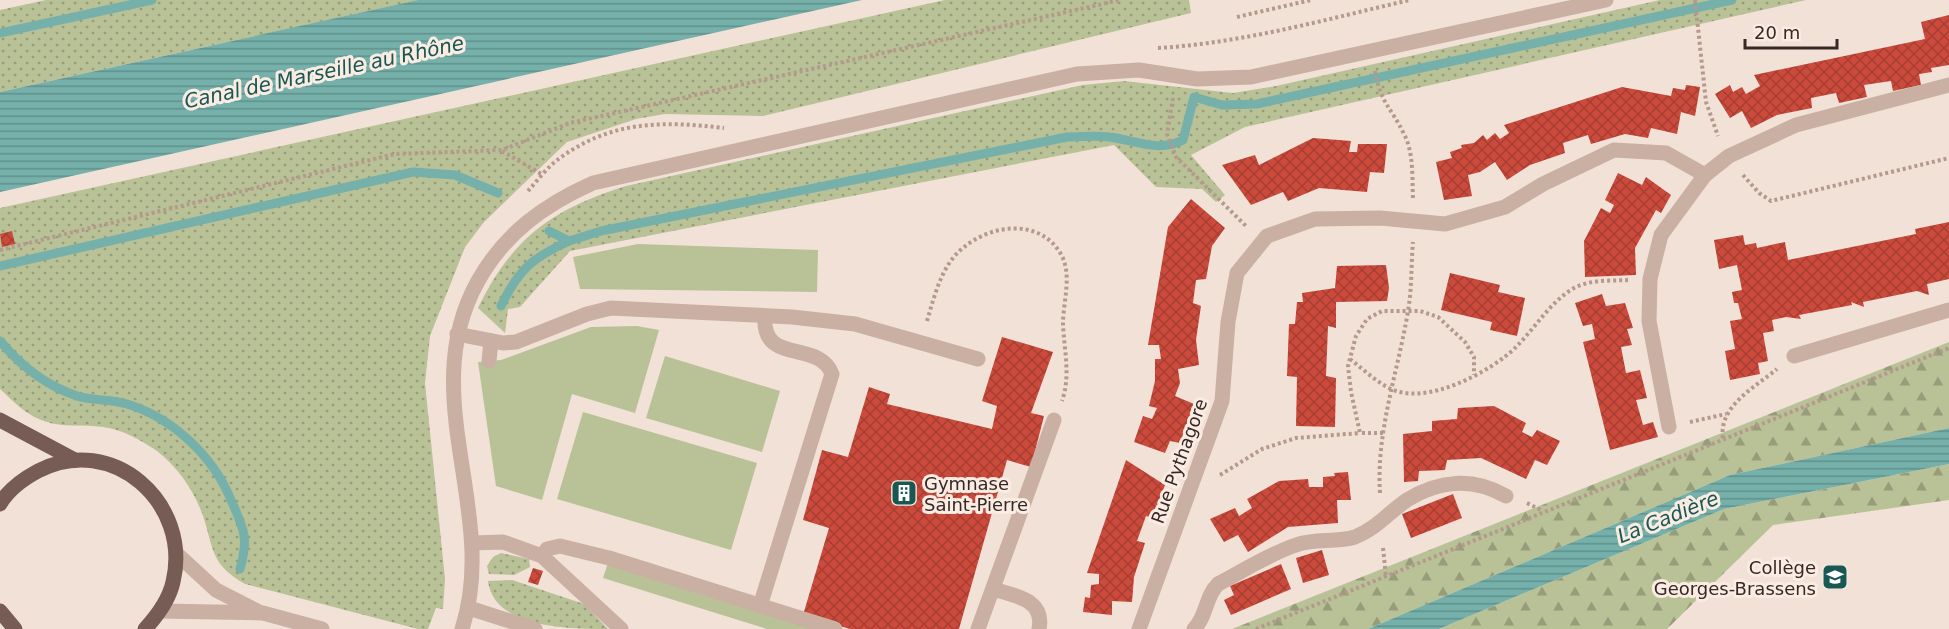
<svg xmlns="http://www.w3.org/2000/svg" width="1949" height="629" font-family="'DejaVu Sans',sans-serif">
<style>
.grass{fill:url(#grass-dots)}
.forest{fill:url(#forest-firs)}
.pitch{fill:#b9c196}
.water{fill:url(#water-rules)}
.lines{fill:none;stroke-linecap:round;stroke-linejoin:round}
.stream{stroke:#75b0aa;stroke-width:9}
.building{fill:url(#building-cross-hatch)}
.path{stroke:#b6998d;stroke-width:4;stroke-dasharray:3 3;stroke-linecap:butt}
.minor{stroke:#caafa3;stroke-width:15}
.major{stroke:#775c55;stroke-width:15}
.labels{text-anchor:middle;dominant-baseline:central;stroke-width:6;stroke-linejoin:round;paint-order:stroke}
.street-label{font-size:18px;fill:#352825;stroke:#faece3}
.poi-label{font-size:18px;fill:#352825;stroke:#faece3;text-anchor:start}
.water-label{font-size:20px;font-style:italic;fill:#195753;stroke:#faece3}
</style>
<defs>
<pattern id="grass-dots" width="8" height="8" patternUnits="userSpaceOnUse" patternTransform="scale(1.5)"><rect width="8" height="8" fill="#b9c196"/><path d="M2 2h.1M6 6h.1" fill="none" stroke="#979d7a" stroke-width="1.8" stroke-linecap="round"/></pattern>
<pattern id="forest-firs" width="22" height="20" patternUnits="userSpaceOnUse" patternTransform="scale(1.5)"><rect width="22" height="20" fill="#b9c196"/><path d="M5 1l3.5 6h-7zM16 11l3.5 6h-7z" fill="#979d7a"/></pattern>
<pattern id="water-rules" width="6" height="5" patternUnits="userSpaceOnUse" patternTransform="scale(1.5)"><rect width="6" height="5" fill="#75b0aa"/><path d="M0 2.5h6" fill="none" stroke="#618f8a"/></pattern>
<pattern id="building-cross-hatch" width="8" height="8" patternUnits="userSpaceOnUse" patternTransform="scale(1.5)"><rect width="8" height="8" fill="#cb4a3b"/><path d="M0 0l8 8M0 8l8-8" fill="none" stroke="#a63e31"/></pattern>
</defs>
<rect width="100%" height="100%" fill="#f2e1d7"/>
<g class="grass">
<polygon points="46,0 419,0 0,92 0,10"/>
<path d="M945 0H1189L1191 13 763 116 665 114 636 119 567 142 484 222 465 247 430 336 425 383 445 579 443 609 436 608 428 629H418L245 584C214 566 214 554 205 522 197 495 180 469 157 451 142 441 122 429 103 427 84 424 63 428 44 421 26 415 14 402 0 389V208Z"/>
<path d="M1660 0H1806L1245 127 1191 155 1225 195 1216 202 1202 189 1156 187 1114 145 570 251 520 307 508 309 505 333 478 308C512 238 552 209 626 186L1083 85 1124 81 1233 93 1276 86Z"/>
<polygon points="501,553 529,559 530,567 514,575 489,574 487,566 493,557"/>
<path d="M512 580 584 604 608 629C571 629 494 629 488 581Z"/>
</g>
<g class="forest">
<polygon points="1949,342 1949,428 1730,475 1368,629 1232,629"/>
<polygon points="1949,464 1949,500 1773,525 1667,629 1439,629 1724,509"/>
</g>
<g class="pitch">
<polygon points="638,244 818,250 817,292 580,289 573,257"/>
<polygon points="637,326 659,330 635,413 572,394 542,500 496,486 478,362 501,360 591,327"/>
<polygon points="665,356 780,391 762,452 646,418"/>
<polygon points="583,412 757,463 731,550 557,499"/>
<polygon points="609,560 828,629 767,629 603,578"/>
</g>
<g class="water">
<polygon points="418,0 862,0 0,192 0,92"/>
<polygon points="1949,428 1949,464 1724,509 1439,629 1368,629 1730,475"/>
</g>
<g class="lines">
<g class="stream">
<polyline points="0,33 152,0"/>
<path d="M549 231 569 241 601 231 1067 137C1081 137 1096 135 1109 137 1135 140 1158 153 1183 140L1194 97 1222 105 1257 104 1732 0"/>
<polyline points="0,266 413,172 455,175 498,193"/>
<path d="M501 306C519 269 532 258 569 241"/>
<path d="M0 341C20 365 47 386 77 396 93 401 111 399 127 404 173 418 213 456 231 500 244 529 249 538 240 569"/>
</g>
</g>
<g class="building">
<polygon points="1949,15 1949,65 1931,68 1932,72 1919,74 1921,85 1893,91 1891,81 1864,85 1867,97 1839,103 1836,93 1811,98 1812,108 1777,115 1751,128 1742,111 1730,118 1715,94 1730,85 1733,92 1742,87 1746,94 1760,86 1754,75 1925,39 1921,22"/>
<polygon points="1686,85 1700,87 1695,116 1681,112 1677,134 1651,128 1648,138 1625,134 1591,144 1588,135 1563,143 1565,153 1530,165 1507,180 1495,162 1480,172 1468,175 1472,196 1444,200 1436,162 1452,158 1450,152 1462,148 1461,145 1474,143 1483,135 1487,140 1495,133 1500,139 1509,133 1504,125 1622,87 1671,96 1673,88 1685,90"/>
<polygon points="1313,138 1351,141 1349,152 1357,152 1358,144 1387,144 1384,173 1370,172 1367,192 1319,188 1288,201 1283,192 1251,205 1222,165 1255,155 1259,165"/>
<polygon points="1618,173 1642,185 1646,177 1671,195 1661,213 1656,210 1635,248 1636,275 1585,277 1584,241 1601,208 1610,213 1614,205 1605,200"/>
<polygon points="1191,199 1225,228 1212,246 1206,279 1196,280 1193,303 1201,306 1196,340 1199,365 1178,369 1180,383 1175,396 1194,404 1180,443 1170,441 1165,453 1134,442 1143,416 1152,419 1157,408 1149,406 1155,381 1155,359 1161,359 1159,345 1148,345 1168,227"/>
<polygon points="1949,222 1949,279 1927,284 1929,295 1917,291 1863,302 1864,307 1851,302 1852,305 1799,315 1801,319 1786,317 1772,320 1774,331 1763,333 1768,361 1758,363 1760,374 1730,380 1725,351 1735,349 1730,321 1742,319 1738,303 1734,303 1732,292 1742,290 1737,265 1719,269 1714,240 1743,235 1745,245 1756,243 1757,248 1785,242 1788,260 1916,234 1915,229"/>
<polygon points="12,231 15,244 2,247 0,234"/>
<polygon points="1386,265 1389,288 1387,301 1336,302 1336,328 1328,326 1326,376 1336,378 1335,427 1296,426 1297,377 1287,376 1289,324 1295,324 1297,302 1303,302 1302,293 1335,288 1337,266"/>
<polygon points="1450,273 1500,285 1498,292 1525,298 1517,336 1490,330 1492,322 1441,310"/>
<polygon points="1602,294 1606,306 1625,303 1633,328 1627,329 1632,345 1621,347 1626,373 1640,370 1647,398 1636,400 1643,425 1653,422 1658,437 1610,450 1583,342 1595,339 1592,324 1583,326 1575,303"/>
<polygon points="1002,337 1053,352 1031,413 1044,416 1031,467 1007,460 959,629 850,629 803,615 829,528 803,520 822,450 848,457 869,387 890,394 887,404 992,429 997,406 982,401"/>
<polygon points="1494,406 1526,423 1522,432 1532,437 1537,430 1560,441 1547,465 1535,460 1526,479 1481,458 1447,460 1445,470 1419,471 1418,481 1404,482 1403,434 1432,431 1432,421 1457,419 1458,408"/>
<polygon points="1126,460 1165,485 1153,518 1146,516 1137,541 1145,543 1134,577 1132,602 1112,601 1112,615 1083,612 1085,597 1090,598 1091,585 1099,584 1099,574 1087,573"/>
<polygon points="1348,472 1351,500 1337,500 1338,523 1288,527 1248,552 1238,535 1224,542 1210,519 1235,508 1239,516 1252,508 1247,499 1279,481 1308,479 1309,487 1323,487 1323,477 1335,476 1334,473"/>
<polygon points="1453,494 1462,518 1411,538 1402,514"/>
<polygon points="1322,550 1329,575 1303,583 1296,558"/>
<polygon points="1281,564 1291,589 1231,615 1224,600 1234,595 1230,586"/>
<polygon points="533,568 543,571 538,585 528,582"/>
</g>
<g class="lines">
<g class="path">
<polyline points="1695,0 1706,102 1718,136"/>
<polyline points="1237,17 1311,0"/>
<path d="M1158 48C1243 43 1327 19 1410 0"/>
<path d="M1375 71C1381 104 1391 107 1404 134 1414 153 1412 178 1413 199"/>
<polyline points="1173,98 1167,134 1176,157 1247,227"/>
<polyline points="502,151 543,175"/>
<polyline points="1743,175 1759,193 1771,201 1949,158"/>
<path d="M528 191C538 180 548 166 560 158 612 120 664 121 724 128"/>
<polyline points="0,250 395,154 502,150 570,123 1120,0"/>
<path d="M927 321C933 301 938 280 950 262 974 227 1038 211 1062 256 1072 277 1063 302 1063 324 1064 350 1071 375 1062 401"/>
<path d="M1350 359C1363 369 1376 382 1391 389 1426 406 1491 372 1516 347 1536 327 1550 302 1574 288 1591 279 1611 281 1629 280"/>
<polyline points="1690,422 1726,414"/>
<polyline points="1383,433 1360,433 1351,392 1348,366 1356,336 1367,319 1382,311 1420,311 1438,317 1465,342 1474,357 1474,375"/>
<path d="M1723 438C1718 407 1755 387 1777 369"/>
<polyline points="1220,475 1262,449 1296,438 1360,433"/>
<path d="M1380 493C1376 431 1398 372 1408 311 1412 289 1411 265 1413 242"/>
<polyline points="1527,503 1543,511"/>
<polyline points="1383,548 1386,576"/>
<polyline points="1256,629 1949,348"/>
</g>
<g class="minor">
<polyline points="457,334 503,343 516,342 587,314 611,308 792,317 855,324 978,359"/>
<polyline points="1794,356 1949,310"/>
<polyline points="489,361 491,341"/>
<polyline points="1669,427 1649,321 1650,279 1661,235 1705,175 1729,156 1796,125 1949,85"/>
<polyline points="472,543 503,542 542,556 621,629"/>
<polyline points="177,554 216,590 257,611"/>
<polyline points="542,556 547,549 560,546 609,558 835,629"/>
<path d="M993 589C1015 596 1045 599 1039 629"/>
<path d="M760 606 832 374C819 339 761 366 765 316"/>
<polyline points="469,608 535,629"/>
<polyline points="160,611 263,613 322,629"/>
<path d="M462 629C500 513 414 395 478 281 505 233 544 205 593 183L1077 74 1139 70 1197 79 1251 77 1606 0"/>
<polyline points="978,629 1054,420"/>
<polyline points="1139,629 1222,401 1228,322 1237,273 1267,236 1315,219 1380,218 1445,224 1505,207 1543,184 1614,150 1666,153 1705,175"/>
<path d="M1194 629C1207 616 1205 597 1218 584 1243 571 1269 554 1296 545 1315 538 1335 543 1355 537 1376 529 1389 512 1407 500 1439 480 1473 477 1506 496"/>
</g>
<g class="major">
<polyline points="0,420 75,460"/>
<path d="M0 504C9 489 23 479 38 471 112 432 192 503 173 582 169 600 157 616 145 629"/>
<polyline points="0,611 15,629"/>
</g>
</g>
<defs>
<g id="building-square" transform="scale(1.35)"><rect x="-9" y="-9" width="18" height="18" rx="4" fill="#195753" stroke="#faece3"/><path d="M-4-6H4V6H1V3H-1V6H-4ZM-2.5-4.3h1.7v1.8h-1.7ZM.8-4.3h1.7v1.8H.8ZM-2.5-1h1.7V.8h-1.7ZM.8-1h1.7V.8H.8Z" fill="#fff"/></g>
<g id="school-square" transform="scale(1.35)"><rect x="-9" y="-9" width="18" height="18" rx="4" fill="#195753" stroke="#faece3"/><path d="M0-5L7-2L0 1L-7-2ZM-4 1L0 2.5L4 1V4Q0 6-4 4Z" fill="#fff"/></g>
</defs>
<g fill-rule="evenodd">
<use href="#building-square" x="904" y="493"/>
<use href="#school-square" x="1835" y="577"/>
</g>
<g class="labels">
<g class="street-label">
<text transform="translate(1179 461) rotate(-70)">Rue Pythagore</text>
</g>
<g class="poi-label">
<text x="924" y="483">Gymnase<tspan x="924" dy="21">Saint-Pierre</tspan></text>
<text x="1816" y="567" text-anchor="end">Collège<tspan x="1816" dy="21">Georges-Brassens</tspan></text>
</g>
<g class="water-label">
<text transform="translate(324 72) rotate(-12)">Canal de Marseille au Rhône</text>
<text transform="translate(1668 517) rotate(-22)">La Cadière</text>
</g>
</g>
<path d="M1745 39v9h92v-9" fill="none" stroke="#352825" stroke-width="3"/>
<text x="1754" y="39" font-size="18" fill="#352825" stroke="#faece3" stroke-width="4.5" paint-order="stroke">20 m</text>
</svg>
